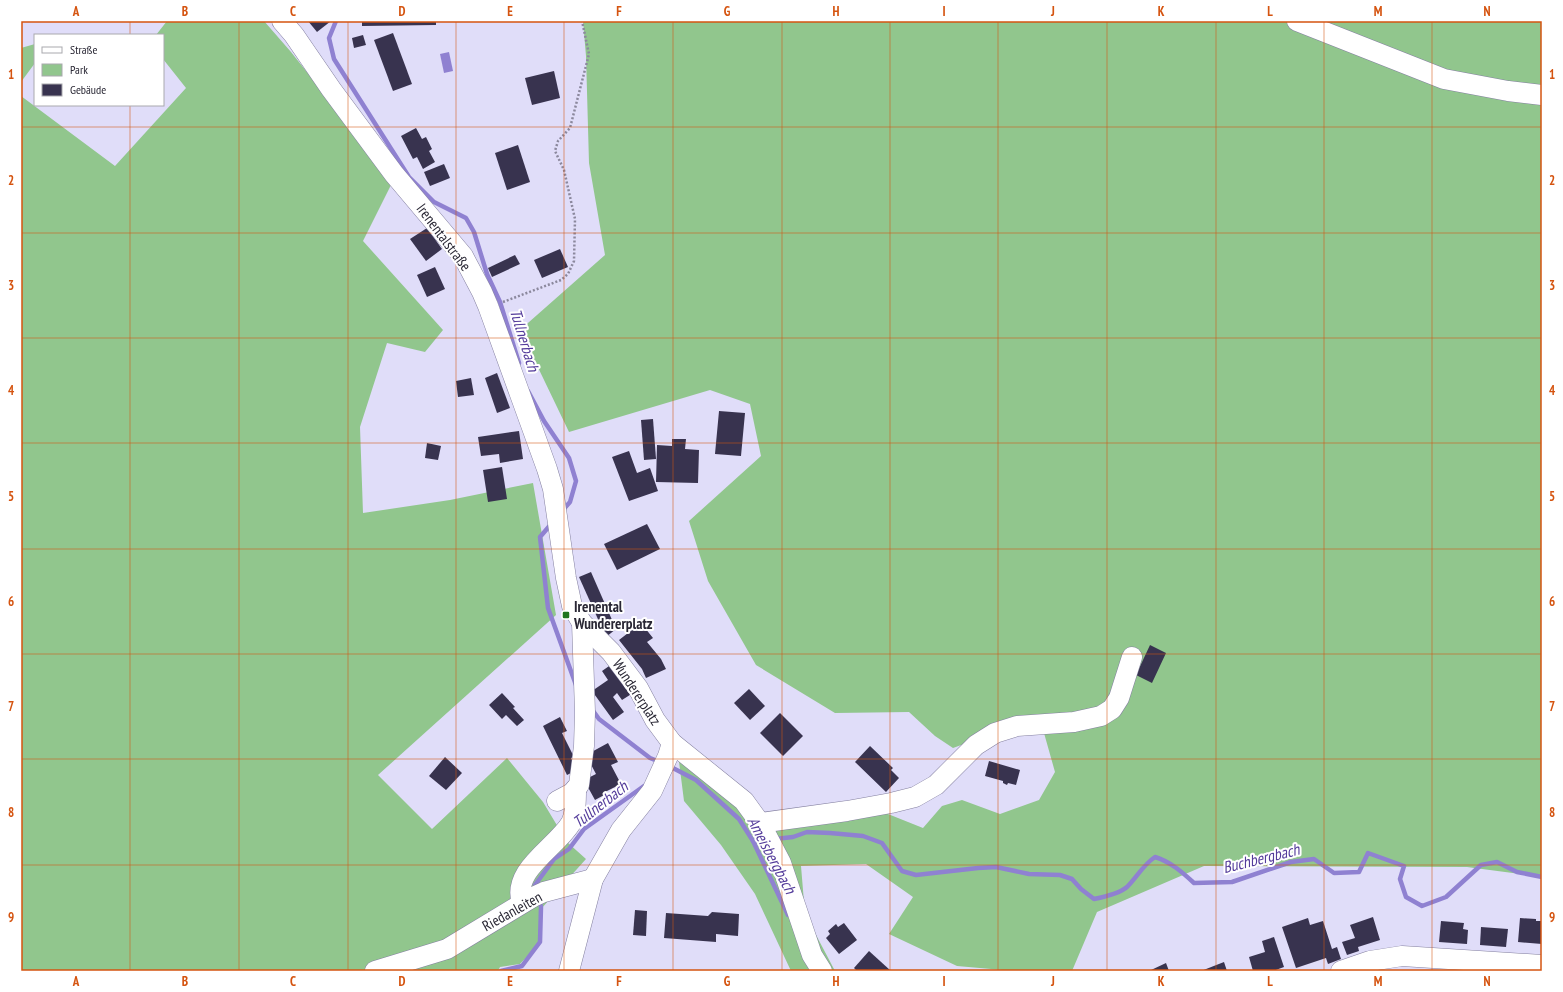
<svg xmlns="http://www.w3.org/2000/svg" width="1563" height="992" font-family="'PT Sans Narrow',sans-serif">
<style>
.green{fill:#91c68d}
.water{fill:#8f81d1}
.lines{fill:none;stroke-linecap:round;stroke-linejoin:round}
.stream{stroke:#8f81d1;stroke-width:4.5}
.building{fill:#38334f}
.minor-casing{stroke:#8480a0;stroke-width:21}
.path{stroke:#8b889d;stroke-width:2.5;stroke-dasharray:2 2;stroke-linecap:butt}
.minor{stroke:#fff;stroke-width:20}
.grid{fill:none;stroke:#d55410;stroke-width:1;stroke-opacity:0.55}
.poi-dot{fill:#1f741e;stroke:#fff;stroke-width:1.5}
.labels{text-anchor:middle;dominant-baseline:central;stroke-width:4;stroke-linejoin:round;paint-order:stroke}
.street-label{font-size:15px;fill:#292734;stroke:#fff}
.poi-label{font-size:15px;font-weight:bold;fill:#292734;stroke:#fff;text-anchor:start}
.water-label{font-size:16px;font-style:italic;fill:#543c9b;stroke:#fff}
.neatline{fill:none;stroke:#d55410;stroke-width:1.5}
.grid-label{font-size:13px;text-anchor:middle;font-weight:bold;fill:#d55410}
</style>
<rect width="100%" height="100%" fill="#e0ddf9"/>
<g class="green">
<polygon points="167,21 264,21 291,52 393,181 363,241 443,330 425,352 387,343 360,427 363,513 450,500 533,483 556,615 378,775 432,829 507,758 543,802 567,842 586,859 541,909 539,944 520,964 500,967 498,971 21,971 21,96 115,166 186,88 163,59 163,35 156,35"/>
<polygon points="583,21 1542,21 1542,877 1467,867 1204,866 1097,912 1072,971 1014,971 957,966 889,934 913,897 866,864 801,866 805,914 835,971 791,971 755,894 721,845 684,801 676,738 777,829 846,813 888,814 923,828 942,806 962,800 1000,814 1039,800 1055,772 1044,733 986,736 953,748 935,736 909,712 835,713 756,665 708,581 689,521 761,456 750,404 710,390 569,432 520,330 605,255 589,163 586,56"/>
<polygon points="35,44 35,63 21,82 21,48"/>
</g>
<polygon class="water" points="449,52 453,71 444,73 440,54"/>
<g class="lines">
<g class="stream">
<polyline points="336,21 329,38 334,59 409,177 434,202 466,218 474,232 487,274 500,302 519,363"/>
<polyline points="528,391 544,421 569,458 576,481 570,502 562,511"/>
<polyline points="552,523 540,537 548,608 576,685"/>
<polyline points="591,708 599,719 650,758 660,762"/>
<polyline points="669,766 696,780 739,819 753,841 788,915"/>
<path d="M775 839 793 837 807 832 830 833 863 836 882 843 902 871 916 875 978 868 996 867 1029 874 1060 875 1072 879 1081 889 1094 899C1104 897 1119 894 1127 887 1137 877 1143 865 1155 857 1171 862 1182 872 1194 883L1232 882 1291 862 1314 859 1334 873 1359 872 1368 853 1404 866 1400 879 1406 897 1422 906 1446 897 1481 865 1497 862 1517 872 1542 877"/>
<polyline points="753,841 764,840"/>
<polyline points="536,890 535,885 554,859 569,849 584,829 644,786"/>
<polyline points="501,971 522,966 540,942 541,907 539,899"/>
</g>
</g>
<g class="building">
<polygon points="308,21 331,21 317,32"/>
<polygon points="362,21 436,21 436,25 362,26"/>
<polygon points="393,33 412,84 393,91 374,40"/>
<polygon points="363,35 366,45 354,48 352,38"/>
<polygon points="554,71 560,98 532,105 525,78"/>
<polygon points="416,128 422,139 426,137 432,149 429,151 435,162 423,169 417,157 413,159 401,136"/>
<polygon points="518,145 530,182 507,190 495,153"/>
<polygon points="444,164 450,178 430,186 424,172"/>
<polygon points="427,228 442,249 426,261 410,239"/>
<polygon points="560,249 568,267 542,278 534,260"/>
<polygon points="515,255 520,264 492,277 488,268"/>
<polygon points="435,267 445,289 427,297 417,275"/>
<polygon points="497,373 510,408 497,413 485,378"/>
<polygon points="471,378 474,395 458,397 456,381"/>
<polygon points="719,411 745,413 741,456 715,454"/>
<polygon points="653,419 656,459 644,460 641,420"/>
<polygon points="519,431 523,459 500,463 499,454 481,456 478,437"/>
<polygon points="672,439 686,439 685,449 699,450 698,483 656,482 657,445 672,446"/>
<polygon points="427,443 441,446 438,460 425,458"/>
<polygon points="629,451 637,473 650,468 658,491 629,501 612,457"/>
<polygon points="502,467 507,499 488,502 483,470"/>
<polygon points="647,524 660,549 617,570 604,544"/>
<polygon points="591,572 616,629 606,637 579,577"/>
<polygon points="641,623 653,638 647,642 661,659 666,669 646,678 642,669 619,640"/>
<polygon points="1150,645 1166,653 1152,683 1136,675"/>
<polygon points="612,664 633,693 622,700 617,693 613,697 624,712 613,720 592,691 608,680 602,671"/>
<polygon points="749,689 765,706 750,720 734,703"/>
<polygon points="502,693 515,707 513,708 524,720 517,726 506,715 502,719 489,705"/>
<polygon points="780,713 803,736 783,756 760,733"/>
<polygon points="560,717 567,731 562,733 574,757 571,758 577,770 567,775 543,726"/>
<polygon points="608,743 618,762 611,765 621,784 605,792 606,794 595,800 584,780 596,774 586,755"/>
<polygon points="870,746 893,768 891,770 899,778 886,792 855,762"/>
<polygon points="445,757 462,773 446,790 429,776"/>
<polygon points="989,761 1020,770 1016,785 1008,783 1007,785 1003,783 1003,781 985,776"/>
<polygon points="635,910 647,911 646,936 633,935"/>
<polygon points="712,912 739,914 738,936 716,934 716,942 664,938 666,913 708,916"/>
<polygon points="1373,917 1380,940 1358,947 1359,951 1347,955 1342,942 1355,938 1350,925"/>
<polygon points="1308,918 1310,925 1323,921 1332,949 1337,947 1341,959 1328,964 1326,958 1296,968 1282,927"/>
<polygon points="1520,918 1536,919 1536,921 1542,921 1542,944 1518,942"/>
<polygon points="1441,921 1464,923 1463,929 1468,930 1467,944 1439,942"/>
<polygon points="844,923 857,940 839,954 826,938 830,934 828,931 836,924 838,927"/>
<polygon points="1481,927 1508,929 1506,947 1480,945"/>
<polygon points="1274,937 1284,967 1273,971 1253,971 1249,957 1265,952 1262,941"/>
<polygon points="869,951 891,971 857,971 854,968"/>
<polygon points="1224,962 1227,971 1201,971"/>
<polygon points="1166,963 1169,971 1149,971"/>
</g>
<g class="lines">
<g class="minor-casing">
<g id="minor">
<polyline points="282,21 294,35 331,89 394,174 463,256 482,292 488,306 547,469 553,489 566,578 572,606 582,623 611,652 638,688 655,720 672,743 744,801 760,823 781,863 812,955 822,971"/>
<polyline points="1297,21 1444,79 1508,91 1542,95"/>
<polyline points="557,801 572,793 579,785 584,746 585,712 582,623"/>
<polyline points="760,823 847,811 891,803 915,797 936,785 976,745 995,733 1017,726 1074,722 1101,716 1112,709 1119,698 1132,657"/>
<path d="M522 903C511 870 556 848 571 823 576 813 576 800 576 789"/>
<polyline points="375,971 447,949 533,897 544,892 593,879"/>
<polyline points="569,971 593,879 621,830 652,791 668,756 672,743"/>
<polyline points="1341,971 1370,961 1402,956 1542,965"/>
</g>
</g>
<polyline class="path" points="503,302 561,280 568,274 574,261 575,219 564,170 555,151 558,141 570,128 589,54 582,21"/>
<use href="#minor" class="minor"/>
</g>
<path class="grid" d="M130 21V35M239 21V971M348 21V971M456 21V971M564 21V971M673 21V971M782 21V971M890 21V971M998 21V971M1107 21V971M1216 21V971M1324 21V971M1432 21V971M130 105V971M21 127H1542M21 233H1542M21 338H1542M21 443H1542M21 549H1542M21 654H1542M21 759H1542M21 865H1542"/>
<rect class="poi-dot" x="562" y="611" width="8" height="8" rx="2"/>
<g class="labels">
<g class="street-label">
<text transform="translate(444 237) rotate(53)">Irenentalstraße</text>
<text transform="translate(637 692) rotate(57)">Wundererplatz</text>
<text transform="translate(512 911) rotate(-29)">Riedanleiten</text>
</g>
<g class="poi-label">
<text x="574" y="606">Irenental<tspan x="574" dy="17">Wundererplatz</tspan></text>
</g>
<g class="water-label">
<text transform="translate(525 340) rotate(73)">Tullnerbach</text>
<text transform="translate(600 804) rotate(-38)">Tullnerbach</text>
<text transform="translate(772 855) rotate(62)">Ameisbergbach</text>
<text transform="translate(1261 858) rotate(-14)">Buchbergbach</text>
</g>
</g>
<rect width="1563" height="992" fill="none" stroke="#ffffff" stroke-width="44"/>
<rect x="34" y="34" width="130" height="72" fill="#ffffff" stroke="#a9a9ae"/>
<rect x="42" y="47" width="20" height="6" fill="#ffffff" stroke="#a9a9ae"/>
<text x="70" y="54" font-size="12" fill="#292734">Straße</text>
<rect x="42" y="64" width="20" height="12" fill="#91c68d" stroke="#a9a9ae"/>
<text x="70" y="74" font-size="12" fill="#292734">Park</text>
<rect x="42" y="84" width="20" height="12" fill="#38334f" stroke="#a9a9ae"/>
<text x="70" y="94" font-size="12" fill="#292734">Gebäude</text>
<rect x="22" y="22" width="1519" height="948" class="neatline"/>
<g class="grid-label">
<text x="76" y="16">A</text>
<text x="185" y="16">B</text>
<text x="293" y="16">C</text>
<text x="402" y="16">D</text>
<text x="510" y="16">E</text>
<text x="619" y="16">F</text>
<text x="727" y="16">G</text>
<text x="836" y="16">H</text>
<text x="944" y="16">I</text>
<text x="1053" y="16">J</text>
<text x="1161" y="16">K</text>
<text x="1270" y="16">L</text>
<text x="1378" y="16">M</text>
<text x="1487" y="16">N</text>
<text x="11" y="79">1</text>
<text x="1552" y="79">1</text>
<text x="11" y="185">2</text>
<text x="1552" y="185">2</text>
<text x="11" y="290">3</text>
<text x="1552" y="290">3</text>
<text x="11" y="395">4</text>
<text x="1552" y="395">4</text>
<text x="11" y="501">5</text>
<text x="1552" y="501">5</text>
<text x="11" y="606">6</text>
<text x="1552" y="606">6</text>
<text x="11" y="711">7</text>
<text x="1552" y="711">7</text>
<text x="11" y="817">8</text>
<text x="1552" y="817">8</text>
<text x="11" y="922">9</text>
<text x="1552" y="922">9</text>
<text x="76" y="986">A</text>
<text x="185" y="986">B</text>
<text x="293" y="986">C</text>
<text x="402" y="986">D</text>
<text x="510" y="986">E</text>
<text x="619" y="986">F</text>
<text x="727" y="986">G</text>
<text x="836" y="986">H</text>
<text x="944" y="986">I</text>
<text x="1053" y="986">J</text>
<text x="1161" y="986">K</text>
<text x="1270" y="986">L</text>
<text x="1378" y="986">M</text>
<text x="1487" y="986">N</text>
</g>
</svg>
